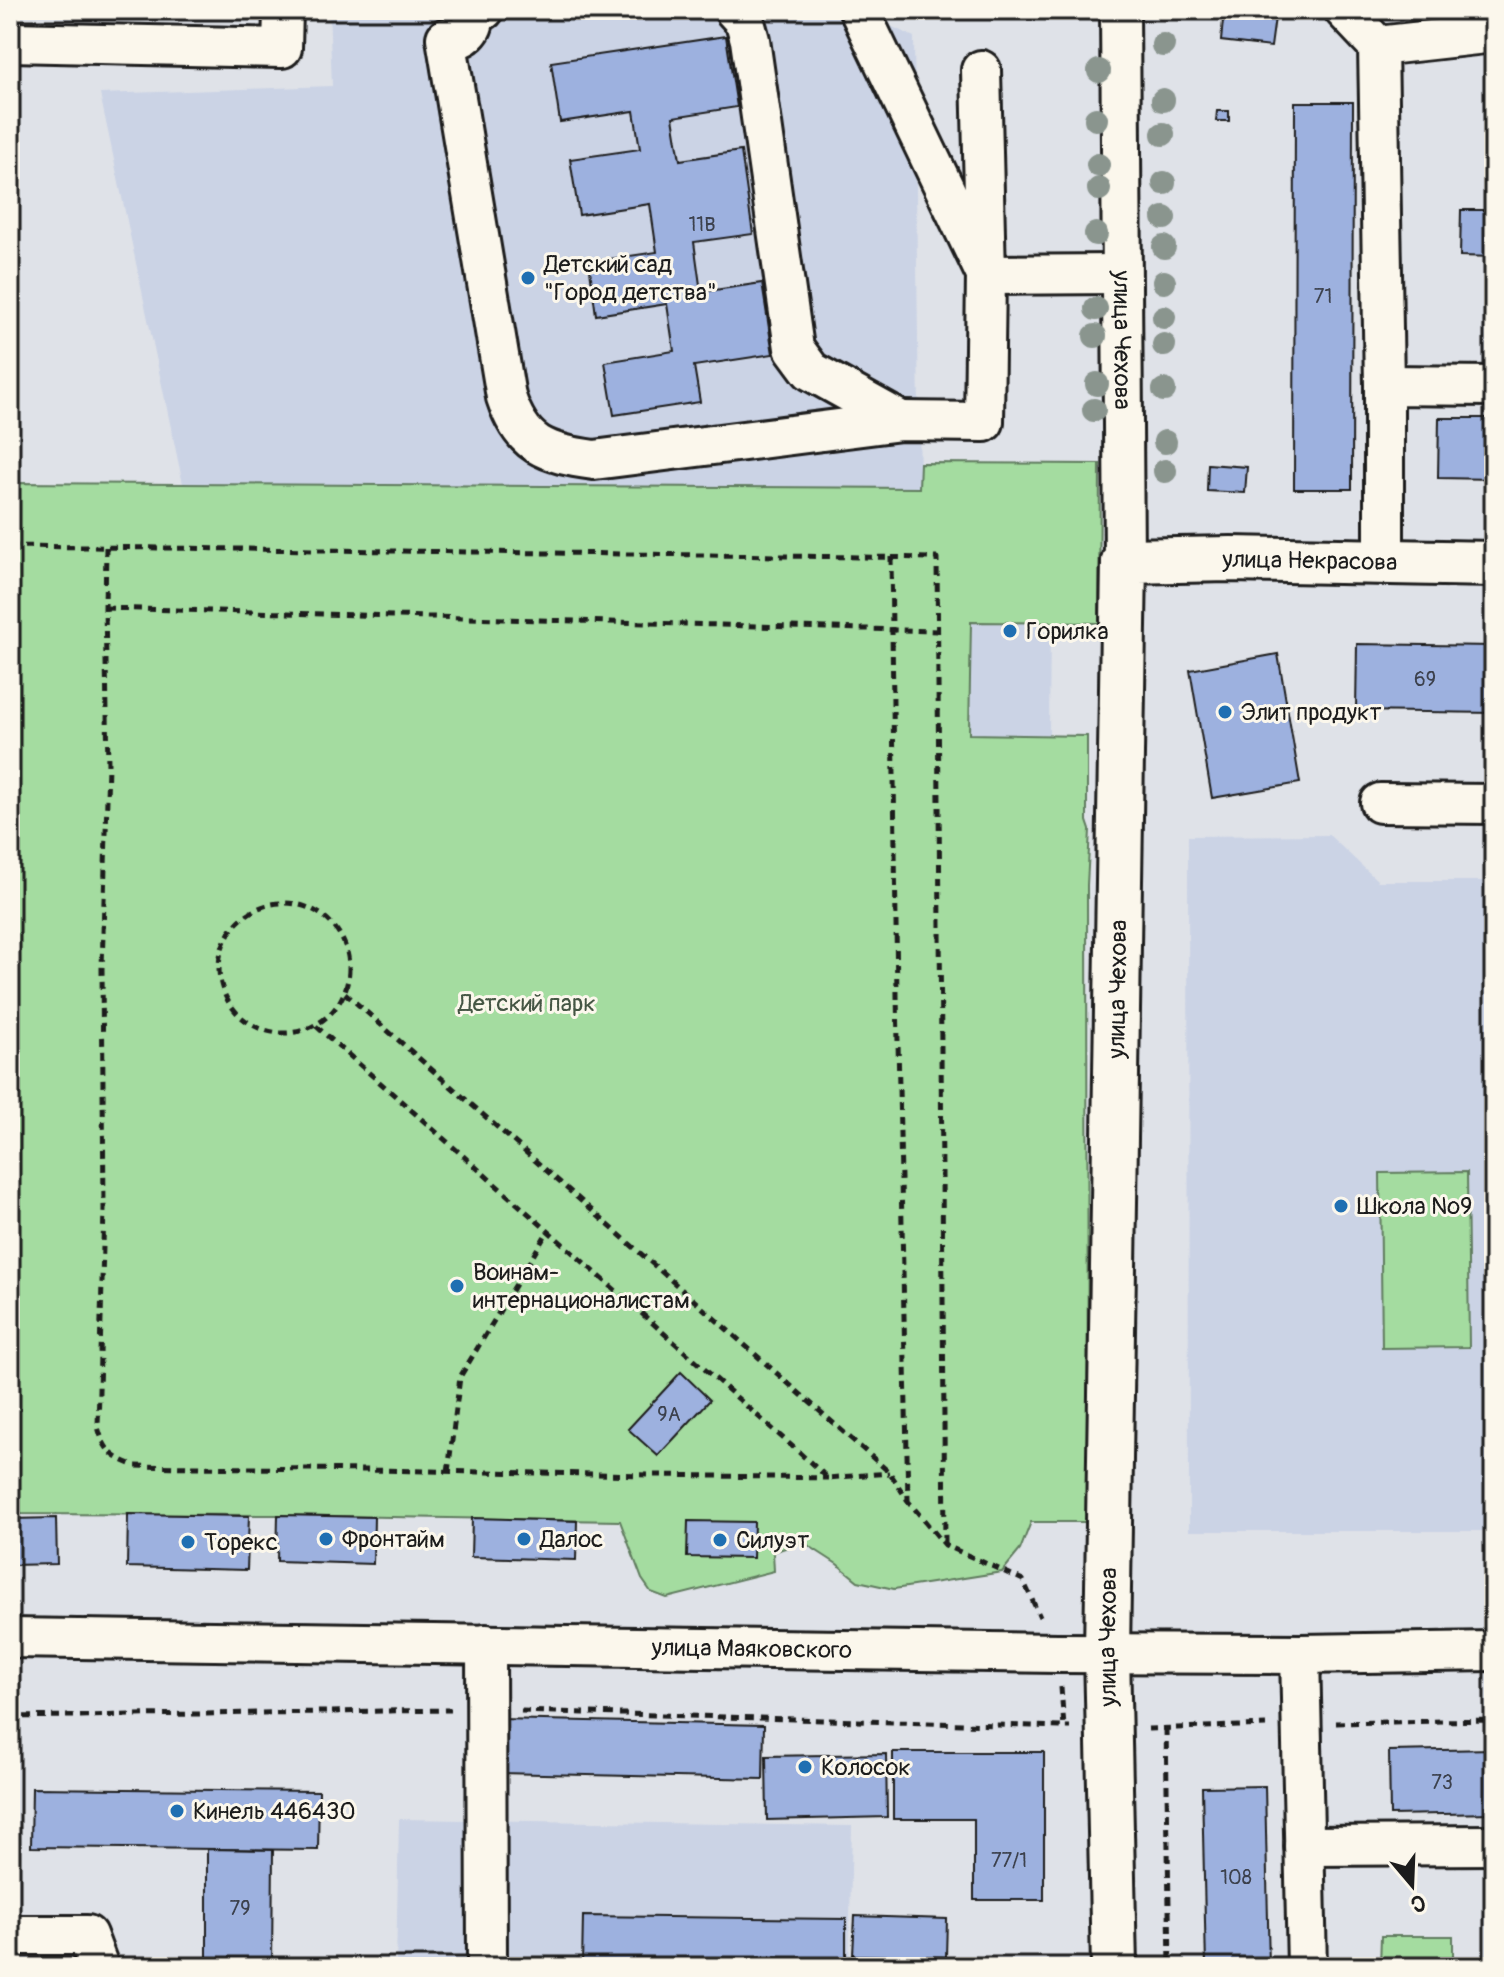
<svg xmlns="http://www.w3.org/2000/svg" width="1504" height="1977" font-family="Pangolin,sans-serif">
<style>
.built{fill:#cbd3e5}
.green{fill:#a4dca0;stroke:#607c5e;stroke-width:2}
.building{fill:#9db1df;stroke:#1c1c1c;stroke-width:2}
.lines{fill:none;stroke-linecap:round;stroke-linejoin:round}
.minor-casing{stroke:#1c1c1c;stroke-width:44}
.major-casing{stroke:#1c1c1c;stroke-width:50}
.path{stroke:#1c1c1c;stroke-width:5;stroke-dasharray:8 6;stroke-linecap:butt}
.minor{stroke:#fbf7ec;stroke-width:38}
.major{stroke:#fbf7ec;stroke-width:44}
.tree{fill:#8a958e}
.poi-dot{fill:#1f6fb2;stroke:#fbf7ec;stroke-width:3}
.labels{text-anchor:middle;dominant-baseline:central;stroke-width:6;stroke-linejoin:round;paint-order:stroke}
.number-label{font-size:20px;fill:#3c414d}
.poi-label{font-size:24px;fill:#1c1c1c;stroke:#fbf7ec;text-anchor:start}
.street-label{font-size:24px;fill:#1c1c1c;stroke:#fbf7ec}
.park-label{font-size:24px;fill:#455644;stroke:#fbf7ec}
</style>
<rect width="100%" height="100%" fill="#dfe2e8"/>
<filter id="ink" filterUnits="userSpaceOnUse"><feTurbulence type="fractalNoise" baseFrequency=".0125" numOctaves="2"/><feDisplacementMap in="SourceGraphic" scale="16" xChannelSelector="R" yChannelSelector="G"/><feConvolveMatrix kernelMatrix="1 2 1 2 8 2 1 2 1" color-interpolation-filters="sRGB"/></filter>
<g filter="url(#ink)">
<g class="built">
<polygon points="329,10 856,10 914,37 920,488 183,484 100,94 332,86"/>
<polygon points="971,622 1050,623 1049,735 969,734"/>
<polygon points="1329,835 1378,881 1494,881 1494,1531 1189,1531 1188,836"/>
<polygon points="399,1819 852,1826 849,1967 396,1967"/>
</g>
<g class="green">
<polygon points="920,463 1100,464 1099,623 971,622 969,734 1087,736 1087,821 1090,830 1087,885 1088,1522 1031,1522 1020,1550 1002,1572 894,1589 858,1581 837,1564 803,1542 773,1552 774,1571 667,1598 651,1592 642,1579 620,1521 278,1515 10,1514 10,483 919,488"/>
<polygon points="1467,1172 1469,1347 1382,1348 1380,1173"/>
<polygon points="1381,1936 1453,1936 1453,1967 1380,1967"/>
</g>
<g class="building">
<polygon points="1224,10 1276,10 1271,47 1221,41"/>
<polygon points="726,36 737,107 673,117 680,160 741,151 753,234 694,242 701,292 762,283 773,354 694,366 700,402 614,415 605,362 674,351 667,304 596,315 589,262 657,252 650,204 579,215 570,159 640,149 634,111 560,122 551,62"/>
<polygon points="1295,102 1353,102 1352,489 1294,489"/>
<polygon points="1217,111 1229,111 1229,121 1216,121"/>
<polygon points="1461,210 1494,210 1494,257 1460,256"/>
<polygon points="1439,418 1494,418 1494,479 1438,478"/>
<polygon points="1208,464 1247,467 1245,493 1207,491"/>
<polygon points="1357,644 1494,646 1494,713 1356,711"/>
<polygon points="1278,654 1300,783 1212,798 1190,670"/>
<polygon points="681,1372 710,1400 658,1456 628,1429"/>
<polygon points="128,1514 249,1516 247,1570 127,1567"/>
<polygon points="278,1515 374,1517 373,1564 277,1561"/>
<polygon points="56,1518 57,1564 10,1565 10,1519"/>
<polygon points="472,1518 577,1521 576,1560 471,1557"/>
<polygon points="688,1521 754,1522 753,1558 687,1557"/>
<polygon points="498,1719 764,1725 763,1779 497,1773"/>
<polygon points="1494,1749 1494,1813 1390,1815 1389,1751"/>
<polygon points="893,1752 1044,1752 1044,1900 974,1900 974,1819 893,1819"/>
<polygon points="886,1754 887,1817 767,1820 766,1756"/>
<polygon points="1265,1786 1269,1967 1206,1967 1202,1787"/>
<polygon points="32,1788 319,1791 318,1850 31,1847"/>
<polygon points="207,1849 273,1850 272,1967 207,1967"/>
<polygon points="583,1916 846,1919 846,1967 582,1967"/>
<polygon points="855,1916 947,1919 946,1957 853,1955"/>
</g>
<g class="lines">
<g class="minor-casing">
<g id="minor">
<path d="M484 10 474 12C476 30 464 42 446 38L506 397C522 446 545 453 594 460L901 421 984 422 986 275 859 10"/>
<polyline points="734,10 745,22 750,40 794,348 811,371 901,421"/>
<path id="s1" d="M1120 10 1124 561"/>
<polyline points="1344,10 1378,46 1384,385"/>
<polyline points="10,42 282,48 283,10"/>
<polyline points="1378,46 1494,33"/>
<polyline points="981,70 986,275 1121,274"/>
<polyline points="1384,562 1384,385 1494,386"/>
<polyline points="1380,803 1494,804"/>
<path id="s2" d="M10 1638 1058 1653 1300 1654 1494 1651"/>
<polyline points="486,1644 487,1967"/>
<polyline points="1300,1654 1307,1967"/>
<polyline points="1304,1846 1494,1845"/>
<polyline points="10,1935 87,1935 99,1967"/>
</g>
</g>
<g class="major-casing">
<g id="major">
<path id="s3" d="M1114 1967 1107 1652 1124 561 1231 559 1494 564"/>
</g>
</g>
<g class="path">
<polyline points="10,546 937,558 945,1545"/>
<path d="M106 547 105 608 108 765 102 968 104 1209 98 1427C105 1452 112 1457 136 1466L828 1478"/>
<polyline points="891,557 897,996 908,1500"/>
<polyline points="105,608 937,631"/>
<circle cx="284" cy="968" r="65"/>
<polyline points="345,993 890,1473 908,1501 945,1545 1023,1580 1040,1617"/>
<polyline points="316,1026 828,1478 889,1473"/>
<polyline points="448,1472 460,1377 548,1231"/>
<polyline points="1061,1687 1064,1727 1070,1727"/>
<polyline points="521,1711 1064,1727"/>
<polyline points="10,1717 451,1710"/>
<polyline points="1336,1723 1494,1720"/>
<polyline points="1166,1728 1170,1967"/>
<polyline points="1148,1729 1266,1725"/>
</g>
<use href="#minor" class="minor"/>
<use href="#major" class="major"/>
</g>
<g class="tree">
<circle cx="1163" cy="45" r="12"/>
<circle cx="1099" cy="71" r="12"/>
<circle cx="1163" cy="100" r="12"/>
<circle cx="1096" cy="119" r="12"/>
<circle cx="1163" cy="134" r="12"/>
<circle cx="1098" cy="165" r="12"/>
<circle cx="1164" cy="183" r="12"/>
<circle cx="1099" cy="189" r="12"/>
<circle cx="1164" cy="218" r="12"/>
<circle cx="1096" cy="234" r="12"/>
<circle cx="1164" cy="247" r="12"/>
<circle cx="1164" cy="282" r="12"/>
<circle cx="1096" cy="309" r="12"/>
<circle cx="1164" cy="317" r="12"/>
<circle cx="1095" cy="336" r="12"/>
<circle cx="1164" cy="345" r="12"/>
<circle cx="1097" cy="384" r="12"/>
<circle cx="1164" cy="390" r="12"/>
<circle cx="1094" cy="410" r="12"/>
<circle cx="1165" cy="442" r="12"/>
<circle cx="1165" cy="471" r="12"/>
</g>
</g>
<g class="poi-dot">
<circle cx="528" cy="278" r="8"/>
<circle cx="1010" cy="631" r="8"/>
<circle cx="1225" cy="712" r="8"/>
<circle cx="1341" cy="1206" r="8"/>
<circle cx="457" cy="1286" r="8"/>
<circle cx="326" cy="1539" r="8"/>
<circle cx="524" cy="1539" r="8"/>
<circle cx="720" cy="1540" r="8"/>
<circle cx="188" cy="1542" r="8"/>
<circle cx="805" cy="1767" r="8"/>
<circle cx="177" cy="1811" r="8"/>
</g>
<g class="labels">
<g class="number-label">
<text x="702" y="224">11В</text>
<text x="1323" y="296">71</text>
<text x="1425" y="679">69</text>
<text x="669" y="1414">9А</text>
<text x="1442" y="1782">73</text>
<text x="1009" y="1860">77/1</text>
<text x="1236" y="1877">108</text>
<text x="240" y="1908">79</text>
</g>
<g class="poi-label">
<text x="544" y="264">Детский сад<tspan x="544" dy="28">"Город детства"</tspan></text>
<text x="1026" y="631">Горилка</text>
<text x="1241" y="712">Элит продукт</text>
<text x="1357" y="1206">Школа №9</text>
<text x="473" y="1272">Воинам-<tspan x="473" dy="28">интернационалистам</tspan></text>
<text x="342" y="1539">Фронтайм</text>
<text x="540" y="1539">Далос</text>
<text x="736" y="1540">Силуэт</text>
<text x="204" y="1542">Торекс</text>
<text x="821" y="1767">Колосок</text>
<text x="193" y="1811">Кинель 446430</text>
</g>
<g class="street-label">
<text stroke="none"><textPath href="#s1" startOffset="330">улица Чехова</textPath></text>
<text stroke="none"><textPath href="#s3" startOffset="1592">улица Некрасова</textPath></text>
<text stroke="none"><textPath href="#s3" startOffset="978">улица Чехова</textPath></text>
<text stroke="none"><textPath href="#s3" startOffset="330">улица Чехова</textPath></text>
<text stroke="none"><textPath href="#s2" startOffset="742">улица Маяковского</textPath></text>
</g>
<g class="park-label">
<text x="527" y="1003">Детский парк</text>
</g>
</g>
<rect width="1504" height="1977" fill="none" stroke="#fbf7ec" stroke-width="40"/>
<rect x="20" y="20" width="1464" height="1937" fill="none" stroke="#1c1c1c" stroke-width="3" filter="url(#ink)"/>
<g transform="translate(1412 1885) rotate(161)" stroke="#fbf7ec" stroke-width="6" paint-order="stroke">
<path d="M0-6L14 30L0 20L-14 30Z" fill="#1c1c1c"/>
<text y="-12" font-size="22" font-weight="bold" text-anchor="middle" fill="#1c1c1c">С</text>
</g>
</svg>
